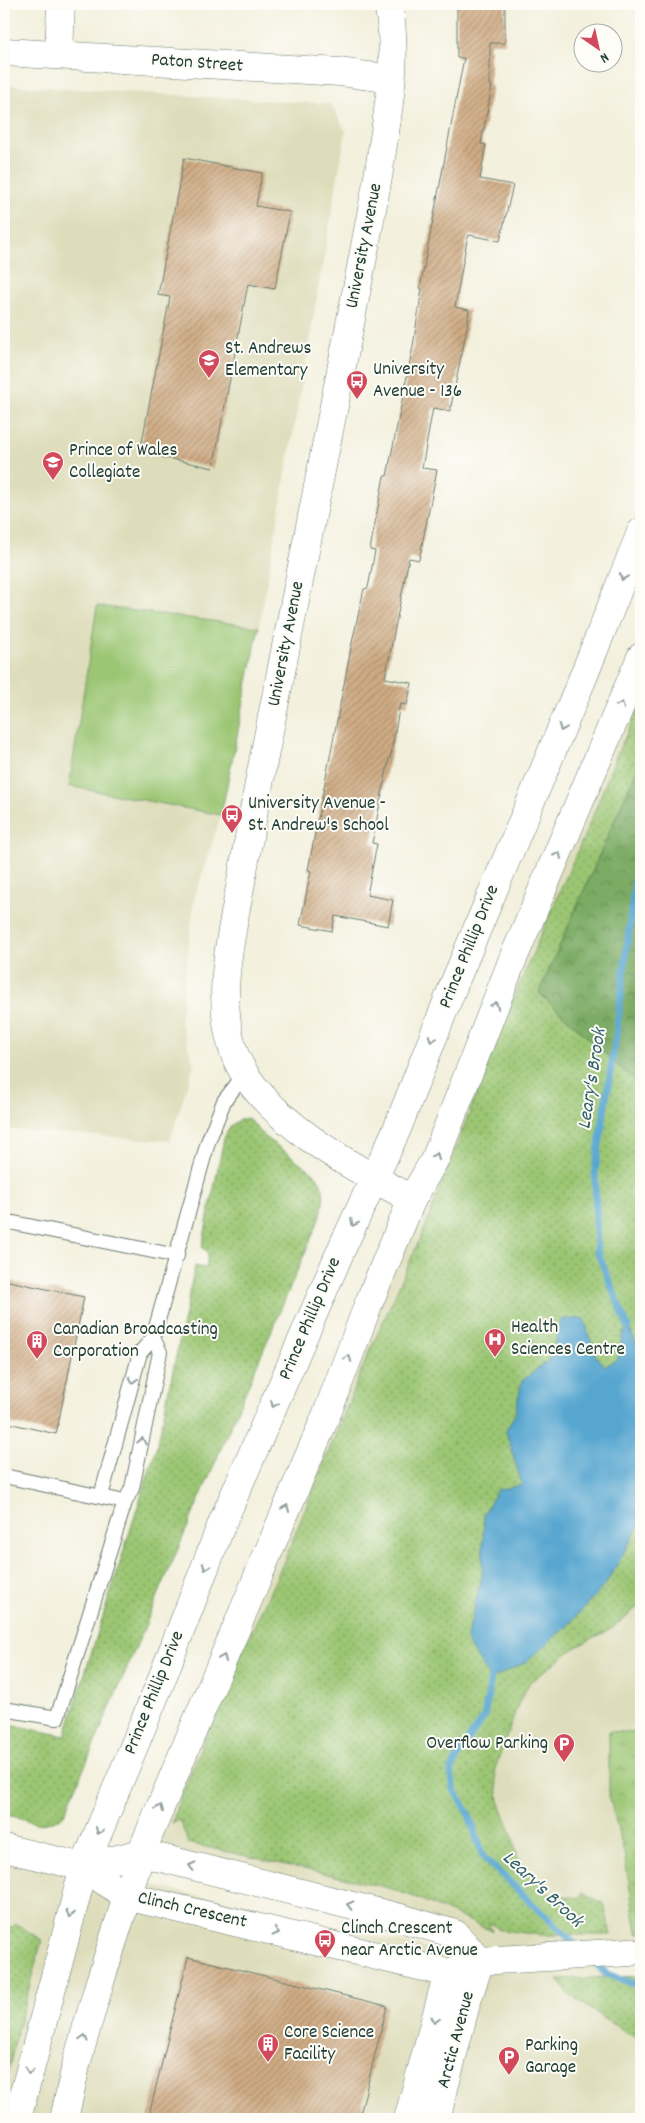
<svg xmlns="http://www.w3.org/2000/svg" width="645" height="2123" font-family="Dekko,sans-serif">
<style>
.built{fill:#deddbb}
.grass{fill:url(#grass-dots);stroke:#5d8254}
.forest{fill:url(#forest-crowns);stroke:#4e744c}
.park{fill:url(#park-tufts);stroke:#5d8254}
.pitch{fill:#9bc673;stroke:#5d8254}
.water{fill:#56a6d0;stroke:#3a7282}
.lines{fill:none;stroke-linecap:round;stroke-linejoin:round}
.stream{stroke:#56a6d0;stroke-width:7}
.building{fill:url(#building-hatch)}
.lane-casing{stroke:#697c6f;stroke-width:16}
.street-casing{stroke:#697c6f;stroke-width:29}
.primary-casing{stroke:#697c6f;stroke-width:29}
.lane{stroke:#fff;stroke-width:14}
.street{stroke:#fff;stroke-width:28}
.primary{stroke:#fff;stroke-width:28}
.oneway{stroke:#8f9e9a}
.labels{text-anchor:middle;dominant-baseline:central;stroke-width:4;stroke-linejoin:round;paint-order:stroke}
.street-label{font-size:19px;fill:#1f3d34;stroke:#fdfcf7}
.poi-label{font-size:19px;fill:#1f3d34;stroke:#fdfcf7;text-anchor:start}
.water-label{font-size:20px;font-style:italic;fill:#32626b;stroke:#fdfcf7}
</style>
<defs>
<pattern id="grass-dots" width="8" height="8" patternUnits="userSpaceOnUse" patternTransform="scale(1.25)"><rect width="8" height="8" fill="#9bc673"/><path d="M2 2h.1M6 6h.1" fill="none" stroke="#7ea25f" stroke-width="1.8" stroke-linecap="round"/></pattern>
<pattern id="forest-crowns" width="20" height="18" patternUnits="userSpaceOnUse" patternTransform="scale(1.25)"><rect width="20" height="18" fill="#7cab65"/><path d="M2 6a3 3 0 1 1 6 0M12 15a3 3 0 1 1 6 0" fill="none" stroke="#658c54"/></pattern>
<pattern id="park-tufts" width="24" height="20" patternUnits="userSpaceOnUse" patternTransform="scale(1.25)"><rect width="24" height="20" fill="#9bc673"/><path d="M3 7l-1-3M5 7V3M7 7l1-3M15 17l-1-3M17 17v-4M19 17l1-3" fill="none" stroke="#7ea25f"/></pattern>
<pattern id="building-hatch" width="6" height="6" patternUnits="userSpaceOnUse" patternTransform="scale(1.25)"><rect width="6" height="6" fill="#d0ac84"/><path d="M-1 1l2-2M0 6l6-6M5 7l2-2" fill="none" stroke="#a88d6d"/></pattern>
</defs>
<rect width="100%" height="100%" fill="#fdfcf7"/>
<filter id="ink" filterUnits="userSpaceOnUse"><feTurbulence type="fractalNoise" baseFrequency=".02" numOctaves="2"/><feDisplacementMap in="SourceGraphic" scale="10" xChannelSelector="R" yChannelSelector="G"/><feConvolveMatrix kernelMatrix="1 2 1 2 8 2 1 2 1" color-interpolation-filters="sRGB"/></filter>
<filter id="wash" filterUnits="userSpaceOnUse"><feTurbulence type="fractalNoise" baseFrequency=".0096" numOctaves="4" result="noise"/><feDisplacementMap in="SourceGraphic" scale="20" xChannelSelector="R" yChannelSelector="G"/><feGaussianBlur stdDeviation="1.12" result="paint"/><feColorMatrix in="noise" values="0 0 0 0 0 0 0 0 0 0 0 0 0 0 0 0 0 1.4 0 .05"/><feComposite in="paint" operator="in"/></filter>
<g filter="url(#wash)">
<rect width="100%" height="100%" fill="#f3f0dd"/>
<g class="built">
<polygon points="4,85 331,104 346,131 259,627 221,815 194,900 180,1022 194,1064 170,1141 4,1129"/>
<polygon points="641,657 641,1953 586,1955 607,1974 641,1987 641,2119 4,2119 4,1848 112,1876 479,1960 455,1934 141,1853"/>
</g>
<g class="grass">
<polygon points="640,706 641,760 539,993 641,1086 641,1604 611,1629 576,1647 530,1682 519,1702 495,1769 499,1801 511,1831 518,1860 550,1894 579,1898 583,1892 604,1904 611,1935 541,1935 501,1930 488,1922 492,1931 422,1900 389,1888 188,1843 180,1820 172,1824 177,1806 225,1689 285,1559 362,1369 426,1225 515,994 594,813 616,756"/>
<path d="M248 1118 264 1136 314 1173C327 1188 325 1202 319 1220L64 1815C35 1834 31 1815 4 1816V1723L65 1736 157 1446 195 1266 206 1268 208 1253 202 1247 224 1138C230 1126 234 1120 248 1118Z"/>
<polygon points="16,1924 42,1940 18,2028 4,2090 4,1933"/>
<polygon points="641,1976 641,2039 626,2033 569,1995 558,1979"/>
</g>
<polygon class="forest" points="641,760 641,1086 539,993"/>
<polygon class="park" points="641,1716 641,1934 637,1933 624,1853 609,1796 609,1731 636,1733"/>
<polygon class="pitch" points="97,606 259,627 221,815 69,786"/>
<polygon class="water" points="561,1319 584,1319 596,1357 606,1366 618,1358 622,1336 628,1327 641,1352 641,1523 605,1585 567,1626 526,1662 491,1679 466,1641 482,1576 484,1514 497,1490 522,1485 506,1431 515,1414 522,1381 551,1358"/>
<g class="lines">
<g class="stream">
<polyline points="628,1327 597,1251 595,1171 616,1036 641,831"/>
<polyline points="491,1679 484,1717 459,1753 451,1772 454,1789 468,1812 483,1857 579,1948"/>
<polyline points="594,1962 607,1974 641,1987"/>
</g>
</g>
<g id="blocks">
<g class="building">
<polygon points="457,4 505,4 505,43 490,43 490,85 492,86 481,144 486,145 480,179 513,185 500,241 469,235 467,240 455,307 469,310 467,327 450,411 433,408 422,468 437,470 419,560 409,558 385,678 412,683 407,705 400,704 390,759 389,759 372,843 377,844 367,895 393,900 388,926 335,916 332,931 300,925 311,871 308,870 353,638 364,589 368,588 375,551 370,550 374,528 384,476 387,476 413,346 422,289 420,288 464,58 457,58"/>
<polygon points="184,158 262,173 256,206 290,212 275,289 248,284 213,468 140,452 170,297 158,295"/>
<polygon points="4,1280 84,1297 56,1434 4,1422"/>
<polygon points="188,1957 387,2006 359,2119 148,2119"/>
</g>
</g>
</g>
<g filter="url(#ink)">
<use href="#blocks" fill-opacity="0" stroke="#697c6f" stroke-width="1"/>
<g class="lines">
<g class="lane-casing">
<g id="lane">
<polyline points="4,1221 177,1256"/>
<polyline points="4,1476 125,1502 57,1718 4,1709"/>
<polyline points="101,1496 140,1353 153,1338 208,1142 224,1101 245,1074"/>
<polyline points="125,1502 132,1488 160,1352 153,1338"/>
</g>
</g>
<g class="street-casing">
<g id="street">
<path d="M388 4C400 60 386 122 378 177 347 346 312 514 279 682 266 745 254 808 243 871 233 930 213 997 235 1055 260 1118 355 1169 412 1199"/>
<polyline points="4,52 340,72 391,79"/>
<polyline points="59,55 61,4"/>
<polyline points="4,1848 84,1867 126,1896 448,1973 480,1961 630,1952"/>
<polyline points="84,1867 141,1853 397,1917 455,1934 480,1961"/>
<polyline points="408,2119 448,1973"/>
<polyline points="436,2119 466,2004 480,1961"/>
</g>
</g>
<g class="primary-casing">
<g id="primary">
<polyline points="17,2119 84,1867 159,1686 223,1521 342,1248 397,1129 456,979 584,675 641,532"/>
<polyline points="64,2119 77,2061 99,1985 141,1853 328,1411 368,1305 412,1199 436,1157 512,961 641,657"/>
</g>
</g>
<use href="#lane" class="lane"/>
<use href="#street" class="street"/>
<use href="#primary" class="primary"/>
</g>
<defs><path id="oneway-chevron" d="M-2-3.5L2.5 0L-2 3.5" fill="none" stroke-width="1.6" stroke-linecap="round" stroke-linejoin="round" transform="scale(1.25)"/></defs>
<g class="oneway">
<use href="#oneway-chevron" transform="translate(623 577) rotate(112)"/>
<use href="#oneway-chevron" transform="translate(621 705) rotate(-67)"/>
<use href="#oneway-chevron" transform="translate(562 728) rotate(113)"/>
<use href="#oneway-chevron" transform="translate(558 855) rotate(-67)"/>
<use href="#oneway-chevron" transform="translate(495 1005) rotate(-69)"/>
<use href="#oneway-chevron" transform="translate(432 1039) rotate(111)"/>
<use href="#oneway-chevron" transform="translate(436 1156) rotate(-65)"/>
<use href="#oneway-chevron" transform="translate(354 1223) rotate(116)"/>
<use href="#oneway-chevron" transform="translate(348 1358) rotate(-69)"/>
<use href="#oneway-chevron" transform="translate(133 1380) rotate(105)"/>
<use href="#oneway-chevron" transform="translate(274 1404) rotate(113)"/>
<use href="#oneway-chevron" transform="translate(142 1441) rotate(-78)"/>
<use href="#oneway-chevron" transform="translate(286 1508) rotate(-67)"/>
<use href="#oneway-chevron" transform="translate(206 1567) rotate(111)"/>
<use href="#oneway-chevron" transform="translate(223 1658) rotate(-67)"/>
<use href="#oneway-chevron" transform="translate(160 1808) rotate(-67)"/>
<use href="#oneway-chevron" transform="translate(99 1831) rotate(113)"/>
<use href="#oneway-chevron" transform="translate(192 1866) rotate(-166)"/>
<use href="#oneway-chevron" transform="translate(350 1905) rotate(-166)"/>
<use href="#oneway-chevron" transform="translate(70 1914) rotate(105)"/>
<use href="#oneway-chevron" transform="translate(276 1932) rotate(14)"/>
<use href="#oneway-chevron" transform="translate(435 2020) rotate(105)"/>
<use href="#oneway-chevron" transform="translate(84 2038) rotate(-74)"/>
<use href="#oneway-chevron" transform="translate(29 2071) rotate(105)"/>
</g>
</g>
<defs>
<g id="school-pin" transform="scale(1.125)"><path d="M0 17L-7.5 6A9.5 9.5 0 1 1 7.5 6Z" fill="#d1495b" stroke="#fdfcf7"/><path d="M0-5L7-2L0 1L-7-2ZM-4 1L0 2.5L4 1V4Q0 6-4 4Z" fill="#fff"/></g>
<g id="bus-pin" transform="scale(1.125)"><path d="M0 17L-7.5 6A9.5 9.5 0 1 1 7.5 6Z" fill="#d1495b" stroke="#fdfcf7"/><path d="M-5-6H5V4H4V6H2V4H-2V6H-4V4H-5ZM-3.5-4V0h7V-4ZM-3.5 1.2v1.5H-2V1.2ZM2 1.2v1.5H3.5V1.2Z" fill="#fff"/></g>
<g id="hospital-pin" transform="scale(1.125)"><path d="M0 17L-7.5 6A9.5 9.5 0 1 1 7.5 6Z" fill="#d1495b" stroke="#fdfcf7"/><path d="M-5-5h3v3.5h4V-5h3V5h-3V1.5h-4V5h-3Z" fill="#fff"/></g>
<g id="building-pin" transform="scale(1.125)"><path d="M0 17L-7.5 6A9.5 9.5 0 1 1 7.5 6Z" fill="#d1495b" stroke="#fdfcf7"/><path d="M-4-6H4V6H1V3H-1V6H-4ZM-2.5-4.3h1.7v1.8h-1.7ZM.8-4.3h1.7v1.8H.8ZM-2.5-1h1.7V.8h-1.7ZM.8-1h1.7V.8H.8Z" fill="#fff"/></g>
<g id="parking-pin" transform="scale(1.125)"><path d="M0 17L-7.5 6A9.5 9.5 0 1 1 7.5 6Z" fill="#d1495b" stroke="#fdfcf7"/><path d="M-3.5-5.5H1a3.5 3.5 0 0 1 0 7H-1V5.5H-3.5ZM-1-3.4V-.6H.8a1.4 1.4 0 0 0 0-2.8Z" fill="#fff"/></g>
</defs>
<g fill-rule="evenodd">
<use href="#school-pin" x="209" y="360"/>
<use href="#bus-pin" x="357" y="381"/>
<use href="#school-pin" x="53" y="462"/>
<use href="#bus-pin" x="232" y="815"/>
<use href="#hospital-pin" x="495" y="1339"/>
<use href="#building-pin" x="37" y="1341"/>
<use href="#parking-pin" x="564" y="1744"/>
<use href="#bus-pin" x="325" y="1940"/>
<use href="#building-pin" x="268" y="2044"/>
<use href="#parking-pin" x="509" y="2057"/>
</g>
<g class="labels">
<g class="street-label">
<text transform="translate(197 64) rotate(4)">Paton Street</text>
<text transform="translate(365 246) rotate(-79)">University Avenue</text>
<text transform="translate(287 644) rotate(-79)">University Avenue</text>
<text transform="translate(470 947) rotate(-68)">Prince Phillip Drive</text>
<text transform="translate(311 1319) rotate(-67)">Prince Phillip Drive</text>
<text transform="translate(155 1693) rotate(-68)">Prince Phillip Drive</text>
<text transform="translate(192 1911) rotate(13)">Clinch Crescent</text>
<text transform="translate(457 2040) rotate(-75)">Arctic Avenue</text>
</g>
<g class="poi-label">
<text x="225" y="349">St. Andrews<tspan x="225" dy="22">Elementary</tspan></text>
<text x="373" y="370">University<tspan x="373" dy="22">Avenue - 136</tspan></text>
<text x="69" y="451">Prince of Wales<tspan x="69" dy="22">Collegiate</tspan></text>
<text x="248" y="804">University Avenue -<tspan x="248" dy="22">St. Andrew's School</tspan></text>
<text x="511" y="1328">Health<tspan x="511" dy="22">Sciences Centre</tspan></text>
<text x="53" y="1330">Canadian Broadcasting<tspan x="53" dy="22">Corporation</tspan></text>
<text x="548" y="1744" text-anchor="end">Overflow Parking</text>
<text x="341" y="1929">Clinch Crescent<tspan x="341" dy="22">near Arctic Avenue</tspan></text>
<text x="284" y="2033">Core Science<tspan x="284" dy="22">Facility</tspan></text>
<text x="525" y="2046">Parking<tspan x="525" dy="22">Garage</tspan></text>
</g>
<g class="water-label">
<text transform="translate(593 1079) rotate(-81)">Leary's Brook</text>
<text transform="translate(542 1890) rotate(43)">Leary's Brook</text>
</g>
</g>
<rect width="645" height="2123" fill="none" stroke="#fdfcf7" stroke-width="20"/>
<g transform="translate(598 48) rotate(146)"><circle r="24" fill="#fdfcf7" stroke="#a4b0a9"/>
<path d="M0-4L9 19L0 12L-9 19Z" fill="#d1495b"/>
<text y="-8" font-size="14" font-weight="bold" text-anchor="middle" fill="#1f3d34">N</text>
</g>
</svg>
